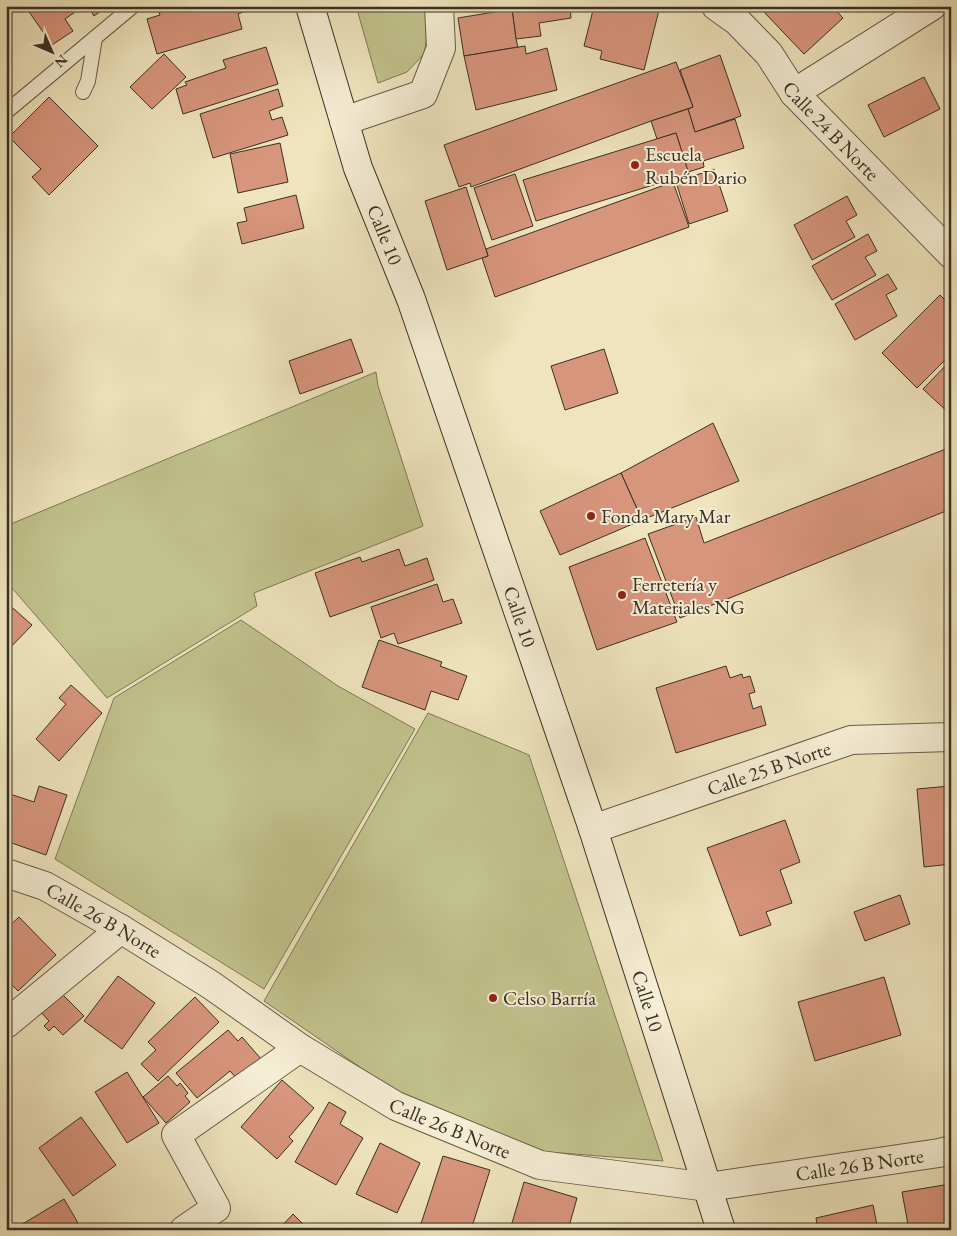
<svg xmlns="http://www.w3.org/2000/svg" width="957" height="1236" font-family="'EB Garamond',serif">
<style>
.green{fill:#c1c28c;stroke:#7d7958}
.building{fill:#d7957c;stroke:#393024}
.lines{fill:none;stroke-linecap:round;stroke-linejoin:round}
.service-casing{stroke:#665d4a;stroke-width:16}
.minor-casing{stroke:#665d4a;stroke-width:30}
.secondary-casing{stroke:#393024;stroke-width:30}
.service{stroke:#f5edd4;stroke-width:14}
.minor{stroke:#f5edd4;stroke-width:28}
.secondary{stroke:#f5edd4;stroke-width:28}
.poi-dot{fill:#8f2418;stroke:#f5edd4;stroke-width:2}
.labels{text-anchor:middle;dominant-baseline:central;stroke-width:4;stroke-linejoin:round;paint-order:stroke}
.street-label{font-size:20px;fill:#393024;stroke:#f5edd4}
.poi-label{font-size:20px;fill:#393024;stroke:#f5edd4;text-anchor:start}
</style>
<rect width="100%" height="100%" fill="#efe4bd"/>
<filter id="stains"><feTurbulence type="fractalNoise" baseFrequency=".004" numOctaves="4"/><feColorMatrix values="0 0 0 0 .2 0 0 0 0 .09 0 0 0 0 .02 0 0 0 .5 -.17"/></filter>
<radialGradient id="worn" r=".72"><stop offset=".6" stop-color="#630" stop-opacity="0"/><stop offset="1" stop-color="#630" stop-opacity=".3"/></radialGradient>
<g class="green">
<polygon points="356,6 428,6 428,32 424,54 407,72 378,83"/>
<polygon points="376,372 378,386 423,526 254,593 257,606 107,698 6,581 6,526"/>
<polygon points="241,620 338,686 415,729 264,989 55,859 114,698"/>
<polygon points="428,713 529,755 663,1161 524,1150 399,1094 264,1001"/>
</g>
<g class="building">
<polygon points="25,6 76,6 78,10 65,19 73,31 52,45"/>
<polygon points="88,6 108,6 94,16"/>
<polygon points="157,6 248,6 249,10 238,14 242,29 157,54 147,19 160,15"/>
<polygon points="493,6 570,6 571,18 539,23 541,36 516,39 512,9 494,12"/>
<polygon points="594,6 660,6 644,70 600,59 602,51 584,46"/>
<polygon points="768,6 832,6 843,18 804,54 763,11"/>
<polygon points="512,9 516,39 518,47 464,56 458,18"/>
<polygon points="525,46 526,54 547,48 557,90 476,110 464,56"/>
<polygon points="266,47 278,84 183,114 176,89 187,85 185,82 226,68 223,60"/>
<polygon points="164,54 186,77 152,109 130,87"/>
<polygon points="720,55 741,116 695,132 688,109 693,107 680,70"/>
<polygon points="676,62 693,107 651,121 471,187 470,183 459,187 444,145"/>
<polygon points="924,77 940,109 884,137 868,105"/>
<polygon points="278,89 283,106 269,111 272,120 282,117 288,135 213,158 200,114"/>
<polygon points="49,97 98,146 49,195 32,177 41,169 9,137"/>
<polygon points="688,109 695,132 735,119 744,148 703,161 704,167 688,172 676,133 657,139 651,121"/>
<polygon points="676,133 689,174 536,221 523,180"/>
<polygon points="280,143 288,182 238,193 230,154"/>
<polygon points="714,169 728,211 689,224 676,182"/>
<polygon points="515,174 533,226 492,240 474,188"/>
<polygon points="673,182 689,227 495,297 482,258 488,256 486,249"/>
<polygon points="466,187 488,256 447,270 425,201"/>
<polygon points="296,195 304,228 242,244 237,223 247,221 244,208"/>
<polygon points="847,196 857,215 846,221 855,237 812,260 794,225"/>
<polygon points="868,234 877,251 865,257 876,275 832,300 812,266"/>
<polygon points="888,274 897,289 886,295 897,316 855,340 835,304"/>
<polygon points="940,295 951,306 951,354 917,388 882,353"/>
<polygon points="351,339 363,372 300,394 289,361"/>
<polygon points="604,349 618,393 565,410 551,366"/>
<polygon points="951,360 951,415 923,389"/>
<polygon points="713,423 739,481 642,520 621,473"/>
<polygon points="951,447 951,509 680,618 648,534 696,517 704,543"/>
<polygon points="621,473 642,520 560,555 540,511"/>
<polygon points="645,538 677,622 597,650 569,567"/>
<polygon points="399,549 405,566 427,558 434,580 330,617 315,573 360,557 362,562"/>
<polygon points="437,584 443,602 453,599 462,623 398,644 394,633 381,638 371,607"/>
<polygon points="6,602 32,625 7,651 6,651"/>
<polygon points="379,640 442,662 440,666 467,676 458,700 431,691 425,710 362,687"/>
<polygon points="726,666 730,678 742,674 743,678 750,676 755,692 749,694 753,709 761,706 766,725 676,753 656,688"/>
<polygon points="71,685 102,713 59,761 36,739 66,704 59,698"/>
<polygon points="39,786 67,795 46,855 6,841 6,804 10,794 34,802"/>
<polygon points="950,786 951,864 924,867 917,789"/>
<polygon points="785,820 800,862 780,870 792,903 766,912 771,925 740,936 707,848"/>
<polygon points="900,895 910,924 865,941 854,912"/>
<polygon points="19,917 56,955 18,991 6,979 6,929"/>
<polygon points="118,976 155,1003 122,1049 84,1021"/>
<polygon points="884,977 901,1035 815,1061 798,1002"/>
<polygon points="59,991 84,1016 63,1035 54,1026 49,1031 44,1026 49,1021 39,1010"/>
<polygon points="195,997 219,1022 158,1081 141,1064 156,1050 148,1042"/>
<polygon points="228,1030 238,1041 242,1037 262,1060 238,1080 230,1071 197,1098 176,1073"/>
<polygon points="127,1072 159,1123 127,1143 95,1092"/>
<polygon points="168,1076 177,1086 180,1083 188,1093 185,1096 190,1102 166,1123 143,1097"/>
<polygon points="282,1080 314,1108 289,1137 293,1141 277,1159 241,1127"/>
<polygon points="329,1102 346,1112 340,1124 363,1138 336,1185 295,1162"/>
<polygon points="81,1117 116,1165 73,1196 39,1148"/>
<polygon points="380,1143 420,1163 397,1213 356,1194"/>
<polygon points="443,1156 490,1170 471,1230 419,1230"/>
<polygon points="524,1182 577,1198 568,1230 510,1230"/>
<polygon points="950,1184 951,1230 909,1230 902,1192"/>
<polygon points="64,1199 78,1223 70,1228 71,1230 17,1230 16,1228"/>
<polygon points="873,1205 878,1230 818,1230 816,1218"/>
<polygon points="293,1214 309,1230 278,1230"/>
</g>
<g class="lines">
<g class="service-casing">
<g id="service">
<polyline points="83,92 88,81 95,38"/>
<polyline points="6,112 133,6"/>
</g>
</g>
<g class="minor-casing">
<g id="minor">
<path id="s1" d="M716 6 737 21 769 54 794 93 951 254"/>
<polyline points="794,93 932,6"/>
<polyline points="344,121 423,94 441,48 439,6"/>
<path id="s2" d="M593 829 851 740 951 737"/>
<path id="s3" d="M6 873 45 886 121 929 211 985 300 1048 396 1106 540 1165 708 1187 939 1153 951 1150"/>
<polyline points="6,1024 121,929"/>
<polyline points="184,1230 216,1208 176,1135 300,1048"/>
</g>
</g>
<g class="secondary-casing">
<g id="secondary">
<path id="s4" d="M310 6 358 168 411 299 593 829 721 1230"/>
</g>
</g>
<use href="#service" class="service"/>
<use href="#minor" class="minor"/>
<use href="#secondary" class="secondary"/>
</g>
<g class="poi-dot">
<circle cx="635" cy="165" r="5"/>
<circle cx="591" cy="516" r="5"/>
<circle cx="622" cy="595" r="5"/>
<circle cx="493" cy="998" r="5"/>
</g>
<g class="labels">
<g class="street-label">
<text stroke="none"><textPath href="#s1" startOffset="171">Calle 24 B Norte</textPath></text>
<text stroke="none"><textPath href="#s4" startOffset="241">Calle 10</textPath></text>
<text stroke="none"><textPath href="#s4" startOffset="646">Calle 10</textPath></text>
<text stroke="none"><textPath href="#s2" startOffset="186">Calle 25 B Norte</textPath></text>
<text stroke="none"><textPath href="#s3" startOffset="109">Calle 26 B Norte</textPath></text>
<text stroke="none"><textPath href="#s4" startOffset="1051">Calle 10</textPath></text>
<text stroke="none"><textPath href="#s3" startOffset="514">Calle 26 B Norte</textPath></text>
<text stroke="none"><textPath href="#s3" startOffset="934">Calle 26 B Norte</textPath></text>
</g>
<g class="poi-label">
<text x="645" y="154">Escuela<tspan x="645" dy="23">Rubén Dario</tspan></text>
<text x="601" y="516">Fonda Mary Mar</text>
<text x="632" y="584">Ferretería y<tspan x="632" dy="23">Materiales NG</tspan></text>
<text x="503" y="998">Celso Barría</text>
</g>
</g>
<rect width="957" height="1236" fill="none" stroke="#efe4bd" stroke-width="25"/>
<rect x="8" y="8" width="942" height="1221" fill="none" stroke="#393024" stroke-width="2.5"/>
<rect x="12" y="12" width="932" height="1211" fill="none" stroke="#393024"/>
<g transform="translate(52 52) rotate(135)" stroke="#f5edd4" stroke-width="4" paint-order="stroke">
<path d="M0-4L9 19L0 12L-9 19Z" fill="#393024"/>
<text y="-8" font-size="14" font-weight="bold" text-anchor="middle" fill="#393024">N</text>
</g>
<rect width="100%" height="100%" filter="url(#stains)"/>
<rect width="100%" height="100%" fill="url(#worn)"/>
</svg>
